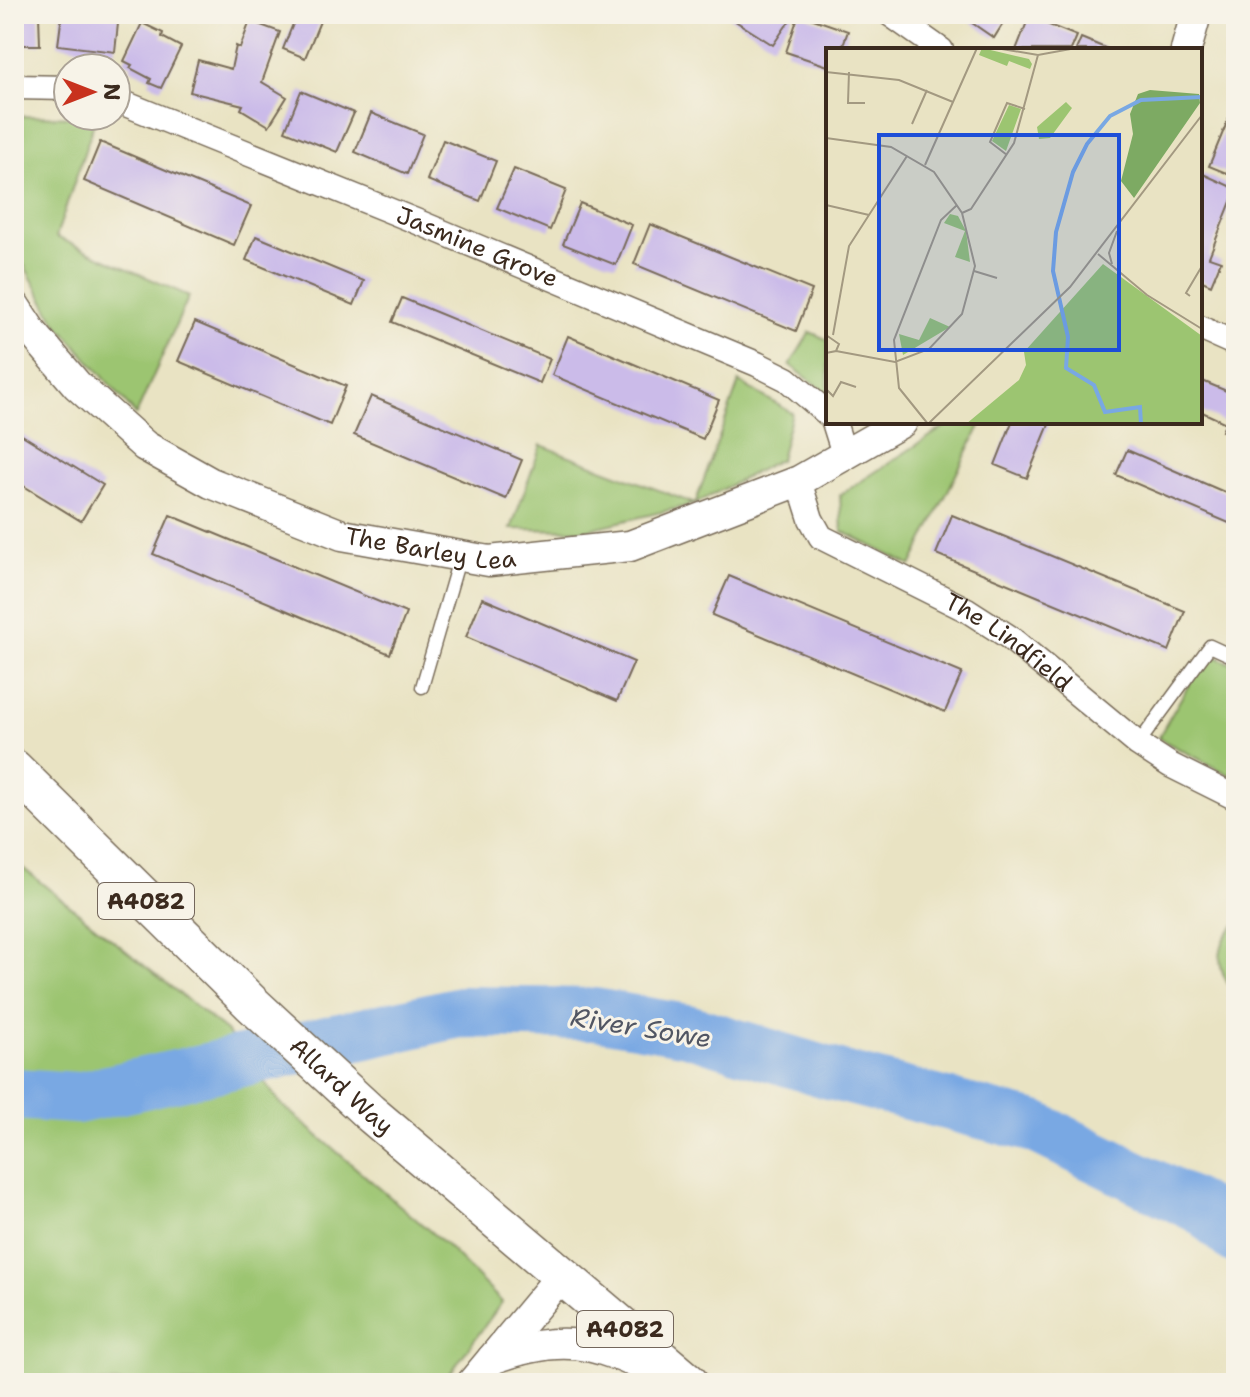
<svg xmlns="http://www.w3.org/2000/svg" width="1250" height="1397" font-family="'Shantell Sans',sans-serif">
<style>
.green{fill:#9cc571;stroke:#6c7848;stroke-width:2}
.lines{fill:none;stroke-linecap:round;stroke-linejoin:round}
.river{stroke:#79a8e3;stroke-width:52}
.building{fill:#cbbbe9}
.service-casing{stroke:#786b58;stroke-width:15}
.minor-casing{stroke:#786b58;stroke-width:27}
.tertiary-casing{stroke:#786b58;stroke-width:33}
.primary-casing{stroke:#786b58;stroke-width:41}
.service{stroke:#fff;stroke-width:12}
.minor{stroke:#fff;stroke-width:24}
.tertiary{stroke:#fff;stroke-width:30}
.primary{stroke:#fff;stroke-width:38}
.labels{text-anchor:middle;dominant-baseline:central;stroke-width:6;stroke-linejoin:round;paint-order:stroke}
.shield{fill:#f7f3e8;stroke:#73665b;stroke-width:2}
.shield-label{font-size:22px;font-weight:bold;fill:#3b2a1e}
.street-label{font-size:24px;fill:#3b2a1e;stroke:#f7f3e8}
.water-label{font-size:26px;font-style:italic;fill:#515663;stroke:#f7f3e8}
.inset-river{fill:none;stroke:#79a8e3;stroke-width:4}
.inset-road{fill:none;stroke:#a39981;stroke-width:2}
.view{fill:#1d4ed8;fill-opacity:0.15;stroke:#1d4ed8;stroke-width:4}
.inset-edge{fill:none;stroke:#3b2a1e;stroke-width:4}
</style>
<rect width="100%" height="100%" fill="#f7f3e8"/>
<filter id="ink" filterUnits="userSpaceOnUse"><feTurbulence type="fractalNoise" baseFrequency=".0125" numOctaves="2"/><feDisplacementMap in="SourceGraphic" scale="16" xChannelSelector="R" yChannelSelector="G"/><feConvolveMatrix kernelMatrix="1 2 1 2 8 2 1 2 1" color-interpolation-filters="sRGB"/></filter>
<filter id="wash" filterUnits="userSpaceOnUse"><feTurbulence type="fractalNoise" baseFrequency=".006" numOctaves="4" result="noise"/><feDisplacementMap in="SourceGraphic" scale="32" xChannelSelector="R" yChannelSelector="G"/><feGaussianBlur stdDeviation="1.8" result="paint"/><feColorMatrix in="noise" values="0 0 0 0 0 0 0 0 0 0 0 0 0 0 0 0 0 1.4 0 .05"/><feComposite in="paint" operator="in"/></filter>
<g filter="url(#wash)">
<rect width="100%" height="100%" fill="#e9e3c3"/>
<g class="green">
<polygon points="14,116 96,117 56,237 189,296 136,415 55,321 14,247"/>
<polygon points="810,332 828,340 828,394 790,365"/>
<polygon points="739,382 792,413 780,459 695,504 586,530 511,529 541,445 695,504"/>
<polygon points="952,422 982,422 911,566 842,531 840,495"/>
<polygon points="1217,657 1236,666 1236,778 1158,738 1203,660"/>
<polygon points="14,861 226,1031 282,1105 445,1244 502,1302 443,1383 14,1383"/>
<path d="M1236 924V994C1216 972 1214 945 1236 924Z"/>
</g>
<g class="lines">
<polyline class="river" points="14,1094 77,1098 460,1012 595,1014 687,1030 839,1076 1035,1127 1202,1209 1236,1238"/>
</g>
<g id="blocks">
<g class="building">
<polygon points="14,14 39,14 40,45 14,45"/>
<polygon points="62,14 119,14 115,52 58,45"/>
<polygon points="297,14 323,14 305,58 283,49"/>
<polygon points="731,14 794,14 773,45 729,17"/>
<polygon points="799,14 848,31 841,50 828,50 828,66 786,52"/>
<polygon points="959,14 1009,14 994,38"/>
<polygon points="1029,17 1077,36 1071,50 1016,50"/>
<polygon points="250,21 280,32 262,82 287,97 269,126 241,109 243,105 190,92 198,60 231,69 236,46 240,48"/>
<polygon points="142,23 163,33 162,37 181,47 161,88 149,83 151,79 130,68 132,65 124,61"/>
<polygon points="1081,38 1110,50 1076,50"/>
<polygon points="301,91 354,113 337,152 285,131"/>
<polygon points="371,113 423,134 407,174 355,152"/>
<polygon points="1230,115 1236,117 1236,177 1209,166"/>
<polygon points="443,140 496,161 480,201 427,180"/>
<polygon points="100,142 251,206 234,245 84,181"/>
<polygon points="514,169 566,190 550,230 497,208"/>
<polygon points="1203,174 1236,189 1209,257 1221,261 1211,285 1200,280 1200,182"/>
<polygon points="580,203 632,225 616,265 563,244"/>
<polygon points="650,224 812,290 796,331 634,264"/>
<polygon points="256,236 364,281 354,305 246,260"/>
<polygon points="402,298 550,359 540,383 392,322"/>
<polygon points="195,322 346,386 330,425 178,361"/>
<polygon points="568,336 719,400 703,439 552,375"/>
<polygon points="1200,380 1236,395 1236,437 1222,431 1226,423 1200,411"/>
<polygon points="371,396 522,460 506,499 354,435"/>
<polygon points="1012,422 1050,422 1027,478 995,465"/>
<polygon points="14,430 103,485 81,521 14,480"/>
<polygon points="1127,450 1236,497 1236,526 1116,475"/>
<polygon points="170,515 406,613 390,654 153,554"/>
<polygon points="952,515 1185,611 1169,651 936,554"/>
<polygon points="729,576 962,673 945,712 712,615"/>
<polygon points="482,598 634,662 617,701 466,637"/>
</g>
</g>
</g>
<g filter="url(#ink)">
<use href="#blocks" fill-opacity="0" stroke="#786b58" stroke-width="2"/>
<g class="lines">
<g class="service-casing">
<g id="service">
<polyline points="422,687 460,556"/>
<polyline points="1138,744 1210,646 1236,658"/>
</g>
</g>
<g class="minor-casing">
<g id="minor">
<polyline points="890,14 941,50"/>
<polyline points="14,87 68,88"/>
<path id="s1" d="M116 100 418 222 757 364 787 379 828 414"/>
<polyline points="1200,328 1236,344"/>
<polyline points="834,422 844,454"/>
<path id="s2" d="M799 481 811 519 821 537 967 610 1009 637 1138 744 1170 765 1236 798"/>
</g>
</g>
<g class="tertiary-casing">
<g id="tertiary">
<polyline points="1186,50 1196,14"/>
<path id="s3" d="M14 305 31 331 77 385 145 446 211 483 342 535 489 561 630 546 799 481 902 422"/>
<path d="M492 1359C573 1329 598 1347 673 1378"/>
<polyline points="472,1383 561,1276"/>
</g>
</g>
<g class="primary-casing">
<g id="primary">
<path id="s4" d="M14 769 251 1003 370 1113 689 1383"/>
</g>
</g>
<use href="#service" class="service"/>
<use href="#minor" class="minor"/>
<use href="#tertiary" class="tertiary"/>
<use href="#primary" class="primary"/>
</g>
</g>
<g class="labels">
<g class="shield">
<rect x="98" y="883" width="96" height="36" rx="6"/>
<rect x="577" y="1311" width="96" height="36" rx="6"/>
</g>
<g class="shield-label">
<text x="146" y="901">A4082</text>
<text x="625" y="1329">A4082</text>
</g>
<g class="street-label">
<text stroke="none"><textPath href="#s1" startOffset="390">Jasmine Grove</textPath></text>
<text stroke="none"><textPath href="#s3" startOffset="500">The Barley Lea</textPath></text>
<text stroke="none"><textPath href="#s2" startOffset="276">The Lindfield</textPath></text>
<text stroke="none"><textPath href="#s4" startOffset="456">Allard Way</textPath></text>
</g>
<g class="water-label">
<text transform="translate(641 1027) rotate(9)">River Sowe</text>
</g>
</g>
<g transform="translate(826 48)">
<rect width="376" height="376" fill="#e9e3c3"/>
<path d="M156 0 203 11 206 16 204 21 183 13 181 18 153 7ZM240 54 246 60 224 90 213 91 211 79ZM183 57 195 61 180 103 166 93ZM124 166 132 168 140 183 144 214 129 209 139 183 118 175ZM277 216 376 288V376H140L193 332 200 317 198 304ZM104 270 124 279 77 307 73 286 93 292Z" fill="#9cc571"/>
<path d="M324 42 373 46 374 55 308 150 295 133 307 86 304 66 312 46Z" fill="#7daa63"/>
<path class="inset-river" d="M315 376 314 359 279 364 268 337 240 320 242 289 227 223 230 184 247 124 261 96 284 68 315 52 376 49"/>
<path class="inset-road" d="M170 0 212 7 250 0M0 24 73 32 127 54M23 24 22 55H39M86 76 101 42M0 90 65 99 108 124 136 165 149 218 136 266 103 301 69 314 10 303M181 107 164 94 181 55 199 61M99 117 151 0M0 157 43 167M136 165 145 161 188 95 212 7M272 206 321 247 376 281M286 216 283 205 291 183M148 223 171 230M364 248 360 245 376 218M0 287 13 296 10 303 0 305M7 287 23 198 81 108M0 341 7 348 15 334 30 339M102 376 73 340 68 292 115 172 131 157M102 376 244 239 376 67"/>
<path class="view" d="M53 87H293V302H53Z"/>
<rect width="376" height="376" class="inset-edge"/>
</g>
<rect width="1250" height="1397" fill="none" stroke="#f7f3e8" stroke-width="48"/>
<g transform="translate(92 92) rotate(90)"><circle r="38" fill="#f7f3e8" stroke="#aca397" stroke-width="2"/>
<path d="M0-6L14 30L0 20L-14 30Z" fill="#c8321e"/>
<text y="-12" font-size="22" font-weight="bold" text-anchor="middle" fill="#3b2a1e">N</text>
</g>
</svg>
